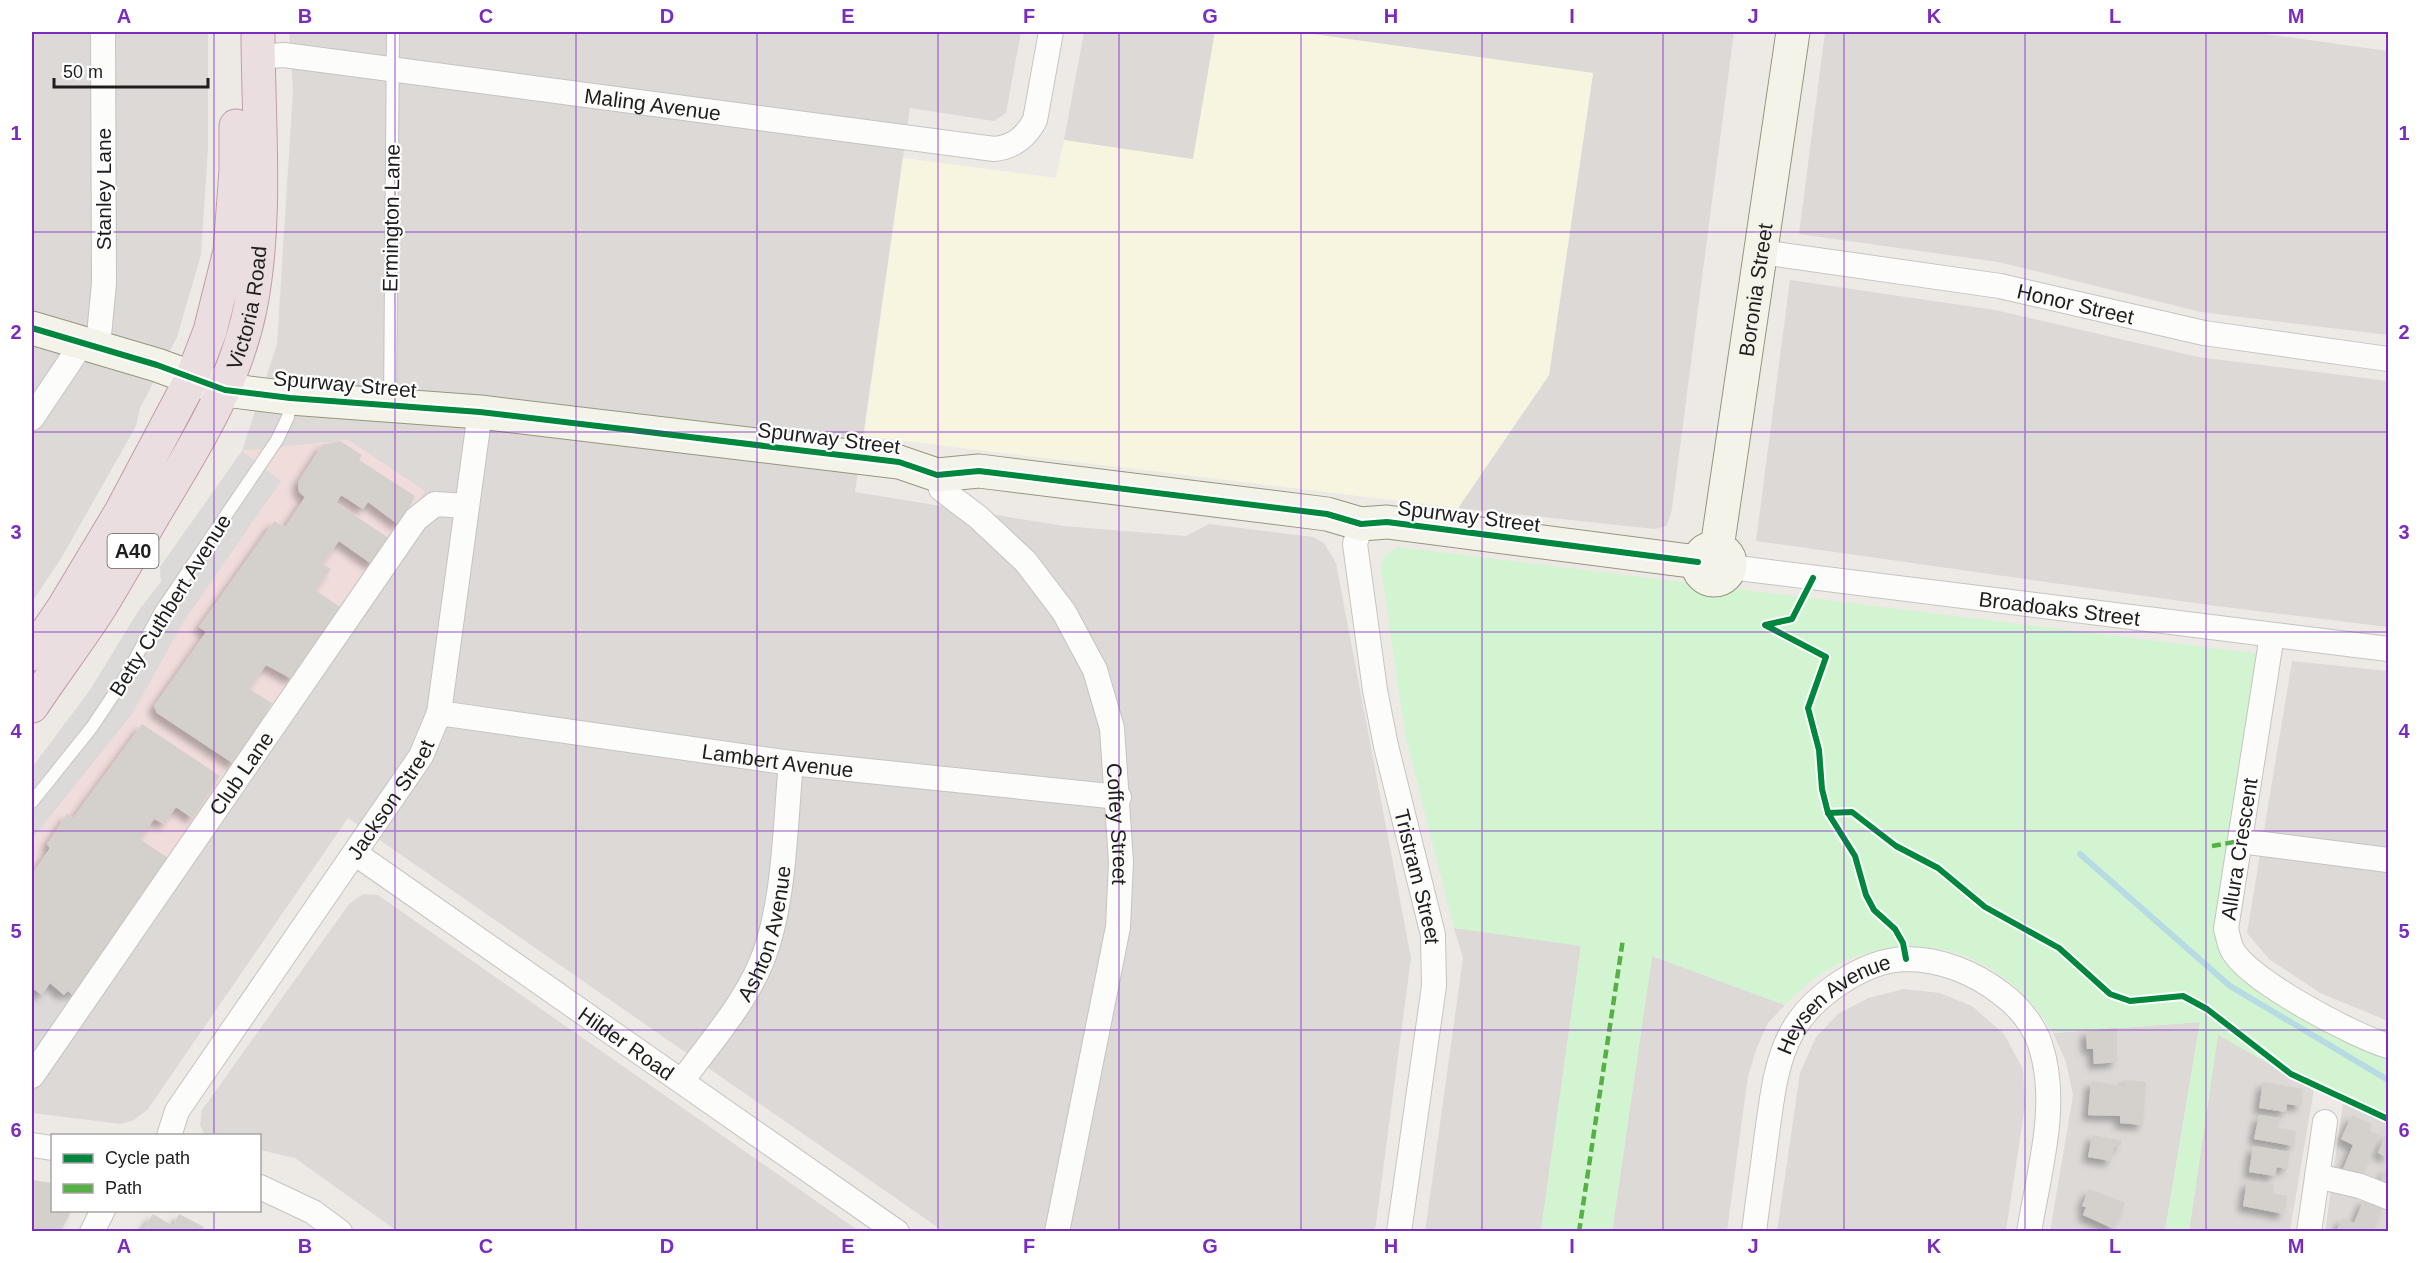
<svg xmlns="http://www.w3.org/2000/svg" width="2420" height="1263" font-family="Helvetica,sans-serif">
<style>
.residential{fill:#dcd9d7}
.commercial{fill:#f0dcda}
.education{fill:#f7f5e0}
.religious{fill:#dbdad8}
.park{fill:#d2f4d1}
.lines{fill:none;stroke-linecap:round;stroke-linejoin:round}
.stream{stroke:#b6dbe2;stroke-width:6}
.building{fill:#d4d0cc;filter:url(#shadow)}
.lane-casing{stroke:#c5c4c2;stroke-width:14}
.street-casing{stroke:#c5c4c2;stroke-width:26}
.secondary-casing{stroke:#96967d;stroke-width:35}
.highway-casing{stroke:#c49ba8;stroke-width:35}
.lane{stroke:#fcfcfb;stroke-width:12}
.street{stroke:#fcfcfb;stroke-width:24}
.secondary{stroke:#f4f3e9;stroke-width:33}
.highway{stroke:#eadee0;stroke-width:33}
.quiet{stroke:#55b145;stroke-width:4.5;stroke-dasharray:9 4.5;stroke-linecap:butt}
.cycleway-casing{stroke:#fff;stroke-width:10}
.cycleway{stroke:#00873e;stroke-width:6}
.grid{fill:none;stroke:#7b2cbf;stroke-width:1.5;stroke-opacity:0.55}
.labels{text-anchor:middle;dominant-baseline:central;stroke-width:4.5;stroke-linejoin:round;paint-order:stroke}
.shield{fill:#fff;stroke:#626262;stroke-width:1.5}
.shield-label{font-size:20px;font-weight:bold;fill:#1e1e1e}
.street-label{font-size:21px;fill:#1e1e1e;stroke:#fff}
.neatline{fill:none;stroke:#7b2cbf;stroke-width:2}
.grid-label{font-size:20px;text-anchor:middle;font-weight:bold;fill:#7b2cbf}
</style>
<defs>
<filter id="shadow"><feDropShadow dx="-5.5" dy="5.5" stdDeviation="3" flood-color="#0004"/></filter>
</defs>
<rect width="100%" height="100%" fill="#edeae6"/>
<g class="residential">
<polygon points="32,32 208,32 208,148 201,255 177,337 140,408 136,426 62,557 32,602"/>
<polygon points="289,32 1021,32 1006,113 994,121 910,108 855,492 1064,526 1186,536 1209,524 1313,537 1324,543 1336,563 1411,958 1375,1231 943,1231 348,818 148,1109 134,1120 121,1124 32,1113 32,1059 349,440 242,451 277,344 293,90"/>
<polygon points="1084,32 1215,32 1193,160 1064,140"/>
<polygon points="1298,32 1734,32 1672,509 1667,526 1655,529 1458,508 1549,375 1593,73"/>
<polygon points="1825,32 2251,32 2388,51 2388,335 2201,312 1998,262 1799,234"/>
<polygon points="1790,280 1995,310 2198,357 2388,381 2388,627 2216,606 1756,541"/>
<polygon points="2292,661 2388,671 2388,1021 2320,993 2269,959 2247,933"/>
<polygon points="363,894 378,895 859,1231 397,1231 295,1158 260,1150 260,1136 205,1135 200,1125 202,1110 349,904"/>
<polygon points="1454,928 1581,945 1541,1231 1425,1232 1463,958"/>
<polygon points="1652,956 1785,1005 1768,1023 1757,1047 1748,1076 1727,1231 1612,1232"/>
<polygon points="1904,989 1940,993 1972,1006 2004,1034 2023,1069 2025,1105 2006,1231 1777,1231 1800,1073 1816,1037 1838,1014 1868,998"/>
<polygon points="2200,1022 2165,1231 2050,1232 2073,1095 2066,1062 2053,1033"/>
<polygon points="2218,1034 2314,1089 2290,1231 2189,1232"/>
<polygon points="2343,1103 2388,1124 2388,1231 2325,1232"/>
</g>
<polygon class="commercial" points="349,440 425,491 32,1059 32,767 90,690 139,610 161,582 160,567 242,451"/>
<polygon class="education" points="1215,32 1298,32 1593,73 1549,375 1458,508 864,436 903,158 1056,178 1064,140 1193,159"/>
<g class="religious">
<polygon points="242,451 281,481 184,621 132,714 32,839 32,768 90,690 139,610 161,582 160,567"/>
<polygon points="50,983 64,995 68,991 73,995 32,1054 32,988 42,994"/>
</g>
<path class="park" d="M1398 547 2261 654 2220 942 2388 1056V1124L2314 1089 2218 1035 2189 1231H2165L2200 1022 2053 1033C1992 930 1867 916 1785 1005L1652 956 1612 1231H1541L1581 946 1454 928 1405 734 1381 567 1385 555Z"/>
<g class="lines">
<polyline class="stream" points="2080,854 2230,986 2388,1080"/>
</g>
<g class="building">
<polygon points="340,441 362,455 359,460 415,496 399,525 368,502 363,509 341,495 336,503 390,539 373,565 339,541 322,564 331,569 315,590 340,607 292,679 266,665 249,689 272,703 234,764 157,713 154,706 206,632 199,627 274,521 285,527 305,497 299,492 298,482 322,445"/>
<polygon points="142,724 220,776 192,818 176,807 164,824 154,819 140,839 168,858 73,995 68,991 64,995 50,983 42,995 32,988 32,874 50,848 47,844 67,814 73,818"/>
<polygon points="2117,1028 2117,1062 2094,1064 2093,1049 2087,1049 2086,1031"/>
<polygon points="2124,1080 2146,1082 2143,1125 2120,1123 2120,1116 2088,1115 2091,1081 2124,1086"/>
<polygon points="2263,1082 2303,1089 2301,1106 2287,1104 2286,1112 2259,1108"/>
<polygon points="2259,1115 2280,1118 2278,1128 2296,1131 2294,1146 2254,1139"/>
<polygon points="2352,1115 2372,1124 2370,1131 2379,1135 2361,1177 2343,1169 2353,1145 2341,1139"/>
<polygon points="2388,1130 2388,1158 2378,1153"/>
<polygon points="2092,1135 2121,1140 2120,1146 2114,1147 2111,1161 2088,1157"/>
<polygon points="2253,1146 2290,1152 2287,1169 2277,1167 2275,1176 2249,1172"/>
<polygon points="2388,1164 2388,1186 2380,1183"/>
<polygon points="32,1180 52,1183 52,1210 72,1210 60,1232 32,1232"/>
<polygon points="2247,1181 2274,1185 2273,1193 2287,1196 2284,1214 2243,1206"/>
<polygon points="2089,1189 2125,1203 2114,1229 2083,1215 2086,1207 2082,1206"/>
<polygon points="2364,1199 2383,1207 2372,1232 2336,1232 2342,1218 2354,1223"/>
<polygon points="153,1214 173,1226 179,1214 204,1227 201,1232 141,1232"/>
</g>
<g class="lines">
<g class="lane-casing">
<g id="lane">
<polyline points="390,404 393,32"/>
<polyline points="32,802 92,727 124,679 161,611 277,440 288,417 290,399"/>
</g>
</g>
<g class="street-casing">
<g id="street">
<path id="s1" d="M258 57 284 55 994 149C1014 147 1026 137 1035 120L1051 32"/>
<path id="s2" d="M1762 252 2000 286 2204 333 2388 359"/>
<polyline points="98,346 104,283 103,32"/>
<polyline points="32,418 83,342"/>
<path id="s3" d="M937 475 941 489 978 517 1026 562 1064 612 1095 670 1112 728 1121 862 1118 927 1057 1232"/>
<path id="s4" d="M1361 524 1355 544 1375 690 1386 746 1433 935 1434 986 1399 1232"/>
<path id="s5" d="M1730 567 2388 649"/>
<path d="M2272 635 2226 929C2228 935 2229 945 2233 951 2250 981 2354 1036 2388 1046"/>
<path id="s6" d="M439 713 791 763 1119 797"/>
<polyline points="2240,841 2388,860"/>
<path id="s7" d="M356 854 897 1232"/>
<path id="s8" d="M32 1076 416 519 435 504 467 506"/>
<path id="s9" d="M682 1081C709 1044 743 1006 761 963 785 906 785 824 791 763"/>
<path id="s10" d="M169 1136 177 1111 421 756 439 713 480 412"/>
<polyline points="32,1145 52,1148"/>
<polyline points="2317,1176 2360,1186 2388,1197"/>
<polyline points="260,1187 313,1212 340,1232"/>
<polyline points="92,1232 103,1210"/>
<path id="s11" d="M1754 1232C1758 1199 1763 1166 1767 1133 1772 1099 1775 1063 1792 1032 1812 996 1864 960 1906 959 1941 959 1975 973 2002 994 2018 1006 2033 1024 2040 1044 2060 1103 2039 1171 2029 1232"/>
<polyline points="2309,1232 2325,1122"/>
</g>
</g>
<g class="secondary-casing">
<g id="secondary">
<polyline points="32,328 157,365 225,390 290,398 480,412 899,462 937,475 979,471 1327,514 1361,524 1387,522 1698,562"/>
<path id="s12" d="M1717 548 1793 32"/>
<circle cx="1714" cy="564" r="16"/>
</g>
</g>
<g class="highway-casing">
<g id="highway">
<polyline points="32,654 64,607 121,512 192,378 210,331 230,251 236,170 236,126"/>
<path id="s13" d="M32 706C53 674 76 644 97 612 119 577 138 541 159 506 197 443 235 382 250 309 268 219 258 123 258 32"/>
</g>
</g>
<use href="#lane" class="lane"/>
<use href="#street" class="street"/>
<use href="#secondary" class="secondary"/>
<use href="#highway" class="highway"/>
<g class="quiet">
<polyline points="2212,846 2240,841"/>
<polyline points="1579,1232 1623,939"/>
</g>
<g class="cycleway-casing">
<g id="cycleway">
<polyline points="32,328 157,365 225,390 290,398 480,412 899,462 937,475 979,471 1327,514 1361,524 1387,522 1698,562"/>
<polyline points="1813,578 1792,619 1765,625 1826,657 1808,708 1819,750 1822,789 1828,813 1855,856 1866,895 1874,910 1895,929 1903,943 1906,959"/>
<polyline points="1828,813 1852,812 1896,846 1938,868 1985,907 2059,948 2110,994 2130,1001 2183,996 2207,1009 2291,1074 2388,1119"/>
</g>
</g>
<use href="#cycleway" class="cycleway"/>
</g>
<path class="grid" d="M214 32V1136M395 32V1232M576 32V1232M757 32V1232M938 32V1232M1119 32V1232M1301 32V1232M1482 32V1232M1663 32V1232M1844 32V1232M2025 32V1232M2206 32V1232M32 232H2388M32 432H2388M32 632H2388M32 831H2388M32 1030H2388M214 1210V1232"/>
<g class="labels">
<rect class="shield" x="107.5" y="534" width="51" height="34" rx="4.5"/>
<g class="shield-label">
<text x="133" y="551">A40</text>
</g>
<g class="street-label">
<text stroke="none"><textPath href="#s1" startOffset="398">Maling Avenue</textPath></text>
<text transform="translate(103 189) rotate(-90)">Stanley Lane</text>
<text transform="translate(391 218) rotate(-89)">Ermington Lane</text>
<text stroke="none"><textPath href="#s12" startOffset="261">Boronia Street</textPath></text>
<text stroke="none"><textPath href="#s2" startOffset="318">Honor Street</textPath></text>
<text stroke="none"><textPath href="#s13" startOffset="456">Victoria Road</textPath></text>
<text transform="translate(345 384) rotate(5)">Spurway Street</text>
<text transform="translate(829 438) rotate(7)">Spurway Street</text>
<text transform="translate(1469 516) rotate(7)">Spurway Street</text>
<text transform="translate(170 605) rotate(-58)">Betty Cuthbert Avenue</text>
<text stroke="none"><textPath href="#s5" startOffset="332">Broadoaks Street</textPath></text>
<text stroke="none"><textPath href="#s6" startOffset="342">Lambert Avenue</textPath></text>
<text stroke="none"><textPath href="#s8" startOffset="368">Club Lane</textPath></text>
<text stroke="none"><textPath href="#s10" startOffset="404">Jackson Street</textPath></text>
<text stroke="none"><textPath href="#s3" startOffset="412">Coffey Street</textPath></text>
<text transform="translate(2239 849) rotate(-81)">Allura Crescent</text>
<text stroke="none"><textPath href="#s4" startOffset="360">Tristram Street</textPath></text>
<text stroke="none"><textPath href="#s9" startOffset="172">Ashton Avenue</textPath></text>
<text stroke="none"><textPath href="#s11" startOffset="255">Heysen Avenue</textPath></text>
<text stroke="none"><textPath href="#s7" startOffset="330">Hilder Road</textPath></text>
</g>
</g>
<rect width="2420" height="1263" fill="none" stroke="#ffffff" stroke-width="66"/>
<rect x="51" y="1134" width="210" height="78" fill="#ffffff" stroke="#a5a5a5" stroke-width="1.5"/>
<rect x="63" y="1154" width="30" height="9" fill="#00873e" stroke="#a5a5a5" stroke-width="1.5"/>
<text x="105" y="1164" font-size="18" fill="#1e1e1e">Cycle path</text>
<rect x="63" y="1184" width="30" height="9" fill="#55b145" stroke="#a5a5a5" stroke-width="1.5"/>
<text x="105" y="1194" font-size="18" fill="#1e1e1e">Path</text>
<path d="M54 78v9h154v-9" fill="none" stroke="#1e1e1e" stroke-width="3"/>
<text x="63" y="78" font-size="18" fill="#1e1e1e" stroke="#ffffff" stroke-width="4.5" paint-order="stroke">50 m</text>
<rect x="33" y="33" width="2354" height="1197" class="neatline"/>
<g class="grid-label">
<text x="124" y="23">A</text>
<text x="305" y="23">B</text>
<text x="486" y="23">C</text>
<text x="667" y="23">D</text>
<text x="848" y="23">E</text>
<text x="1029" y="23">F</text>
<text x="1210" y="23">G</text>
<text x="1391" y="23">H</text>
<text x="1572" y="23">I</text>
<text x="1753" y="23">J</text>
<text x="1934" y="23">K</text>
<text x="2115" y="23">L</text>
<text x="2296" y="23">M</text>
<text x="16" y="140">1</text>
<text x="2404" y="140">1</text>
<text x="16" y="339">2</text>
<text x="2404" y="339">2</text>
<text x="16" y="539">3</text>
<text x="2404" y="539">3</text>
<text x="16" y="738">4</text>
<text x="2404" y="738">4</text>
<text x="16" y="938">5</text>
<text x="2404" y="938">5</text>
<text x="16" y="1137">6</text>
<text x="2404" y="1137">6</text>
<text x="124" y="1253">A</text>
<text x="305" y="1253">B</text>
<text x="486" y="1253">C</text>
<text x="667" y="1253">D</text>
<text x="848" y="1253">E</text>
<text x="1029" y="1253">F</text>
<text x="1210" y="1253">G</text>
<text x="1391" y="1253">H</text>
<text x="1572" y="1253">I</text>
<text x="1753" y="1253">J</text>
<text x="1934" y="1253">K</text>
<text x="2115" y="1253">L</text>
<text x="2296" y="1253">M</text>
</g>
</svg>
